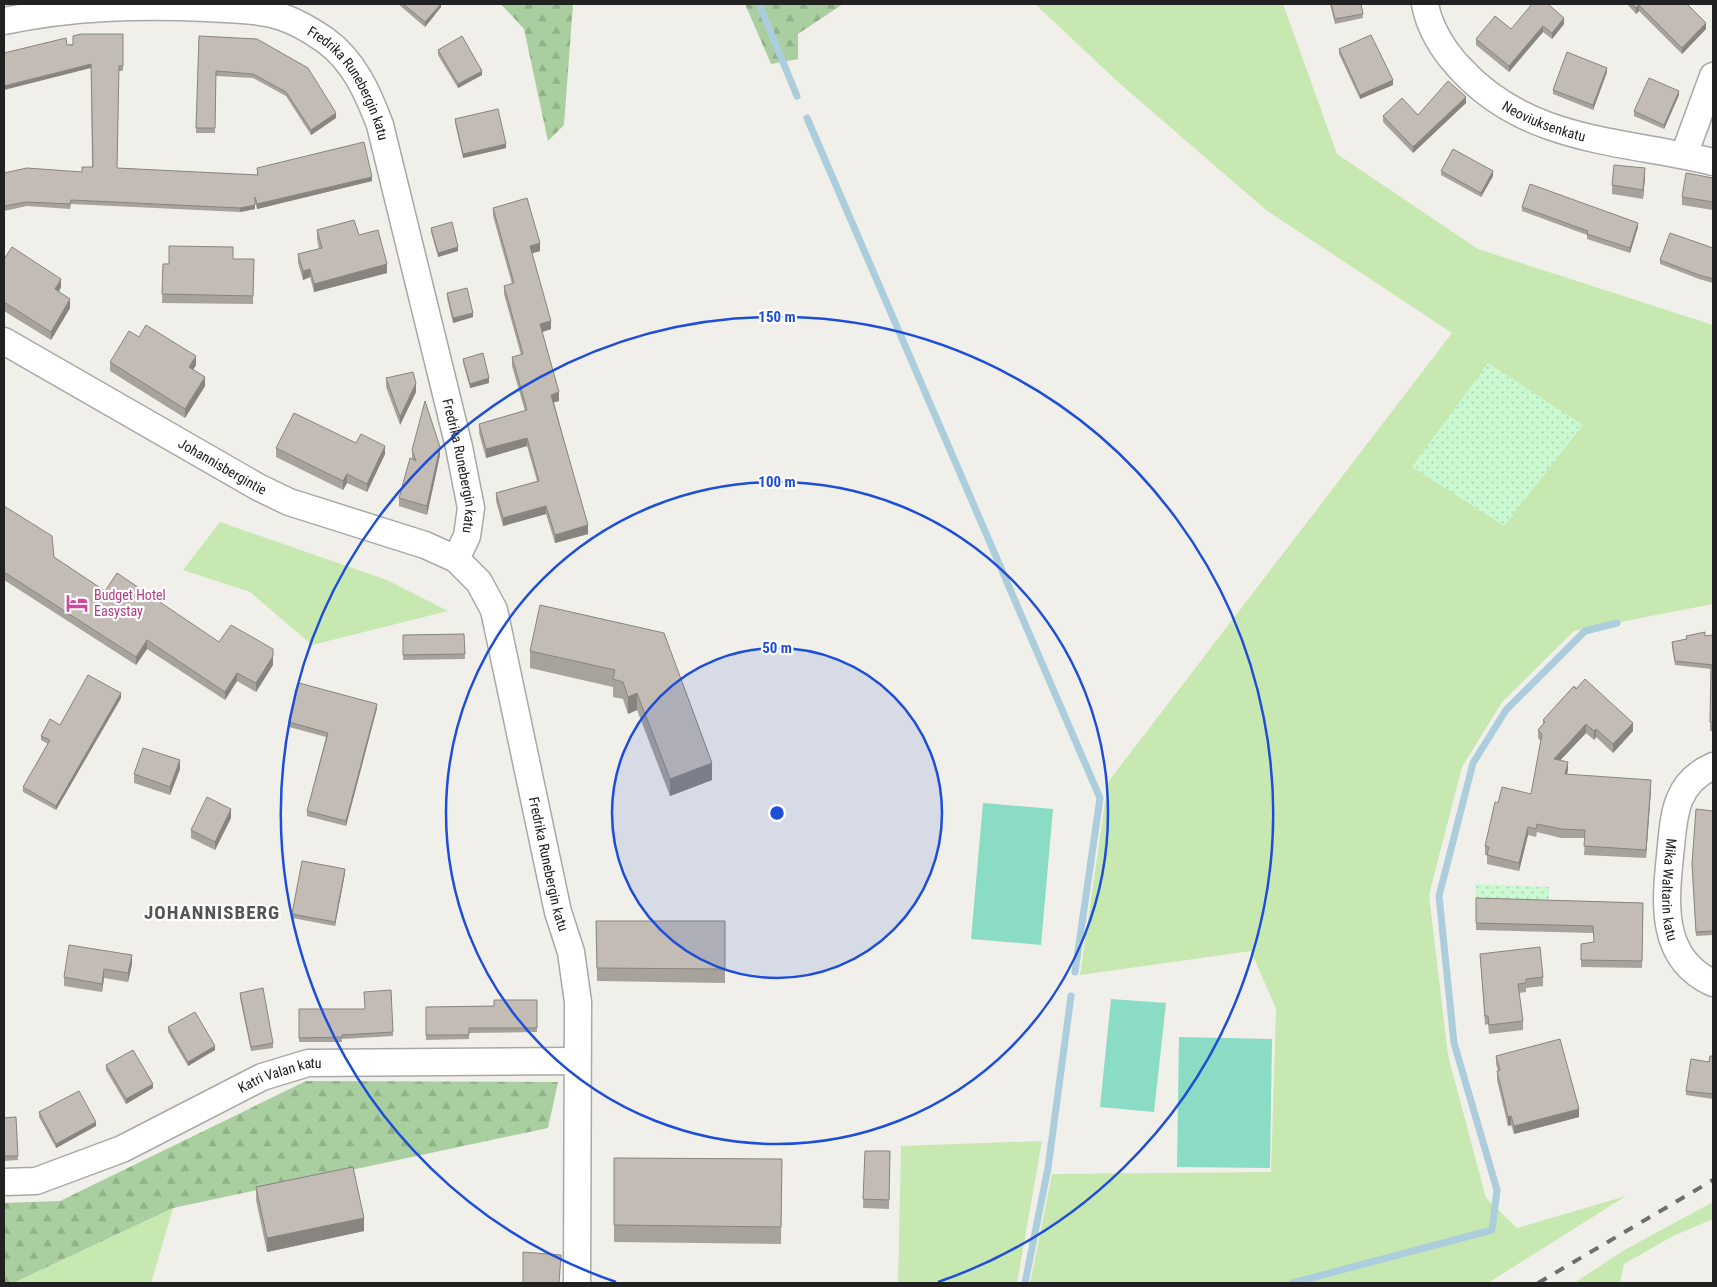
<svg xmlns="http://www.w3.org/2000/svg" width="1717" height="1287" font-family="'Roboto Condensed',sans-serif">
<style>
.grass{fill:#c8e8b2}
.forest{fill:url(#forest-firs)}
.park{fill:url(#park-dots)}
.pitch{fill:#8bdcc4}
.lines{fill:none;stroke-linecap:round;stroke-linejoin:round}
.stream{stroke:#abcddc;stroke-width:7}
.minor-casing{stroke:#a8a8a8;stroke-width:29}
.minor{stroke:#fff;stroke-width:26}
.rail{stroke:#6f6f6f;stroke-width:4;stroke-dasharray:10 10;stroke-linecap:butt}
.wall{fill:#a7a29c}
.shaded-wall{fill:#88847f}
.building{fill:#c2bcb5;stroke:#88847f}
.ring{fill:none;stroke:#1d4ed8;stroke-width:2.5}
.labels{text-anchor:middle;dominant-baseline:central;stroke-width:4.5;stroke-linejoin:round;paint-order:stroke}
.street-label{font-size:14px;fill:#212121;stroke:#fff}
.hotel-label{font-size:14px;fill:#b23c85;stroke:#fff;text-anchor:start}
.district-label{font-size:19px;font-weight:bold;letter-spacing:1px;fill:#545454;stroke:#fff}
.centre{fill:#1d4ed8;stroke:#fff;stroke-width:2.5}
.ring-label{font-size:15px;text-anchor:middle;font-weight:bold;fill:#1d4ed8;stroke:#fff;stroke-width:4.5;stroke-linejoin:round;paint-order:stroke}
</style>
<defs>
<pattern id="forest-firs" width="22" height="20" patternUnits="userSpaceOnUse" patternTransform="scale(1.25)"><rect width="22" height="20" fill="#a9ce9f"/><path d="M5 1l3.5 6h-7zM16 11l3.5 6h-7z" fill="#91b189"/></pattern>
<pattern id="park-dots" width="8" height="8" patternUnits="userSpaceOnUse" patternTransform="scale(1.25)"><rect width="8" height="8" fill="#c9f8d1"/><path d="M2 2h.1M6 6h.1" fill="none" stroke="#acd4b3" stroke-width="1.8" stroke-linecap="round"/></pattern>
</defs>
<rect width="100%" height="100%" fill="#f1efe9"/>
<g class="grass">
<polygon points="1035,4 1283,4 1337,154 1478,249 1713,325 1713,604 1574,631 1502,702 1462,767 1429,895 1448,1055 1486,1198 1517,1228 1626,1196 1488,1283 1030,1283 1052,1174 1271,1172 1276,1009 1251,951 1080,975 1108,782 1452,333 1266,210 1118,82"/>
<polygon points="220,522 387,580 448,611 312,645 250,592 183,570"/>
<polygon points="1042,1141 1017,1283 898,1283 901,1146"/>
<polygon points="1713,1202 1713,1219 1673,1236 1624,1264 1620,1283 1574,1283 1626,1249"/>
<polygon points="173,1208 151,1283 13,1283"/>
</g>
<g class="forest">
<polygon points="501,4 573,4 564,125 548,141 524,29"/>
<polygon points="745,4 843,4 798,34 798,59 771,64"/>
<polygon points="306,1081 558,1082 548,1128 173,1208 13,1283 4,1283 4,1203 60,1201"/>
</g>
<g class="park">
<polygon points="1488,363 1583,425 1504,526 1412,467"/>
<polygon points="1476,884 1549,887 1549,904 1475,901"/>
</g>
<g class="pitch">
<polygon points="983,803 1053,809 1041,945 971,939"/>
<polygon points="1111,999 1166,1003 1154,1112 1100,1107"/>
<polygon points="1179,1037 1272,1039 1270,1168 1177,1167"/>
</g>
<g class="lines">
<g class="stream">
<polyline points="759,4 797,96"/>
<polyline points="807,118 1100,798 1075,972"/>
<polyline points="1025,1283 1048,1168 1071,996"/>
<polyline points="1292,1283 1492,1230 1497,1190 1454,1043 1439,896 1473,763 1506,710 1585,631 1617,623"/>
</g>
<g class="minor-casing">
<g id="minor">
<path id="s1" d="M1425 4C1429 27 1443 50 1459 67 1527 143 1622 140 1713 162"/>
<path id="s2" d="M4 21C73 7 136 5 207 8 232 10 258 9 282 17 297 22 312 31 325 40 354 61 368 93 380 125L459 447 471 508 467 536 456 559"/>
<polyline points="1684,155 1713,76"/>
<path id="s3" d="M4 341 258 487 289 502 425 545 456 559 479 582 494 610 558 912 571 952 578 1002 577 1283"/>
<path id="s4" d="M1713 766C1673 784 1674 818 1670 856 1665 904 1660 959 1713 983"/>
<path id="s5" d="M4 1182 36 1181 122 1149 262 1077 308 1063 577 1061"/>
</g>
</g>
<use href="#minor" class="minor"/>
<polyline class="rail" points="1538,1283 1713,1180"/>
</g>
<g class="wall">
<polygon points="398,4 441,4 441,7 425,27"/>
<polygon points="1330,4 1361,4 1363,18 1335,24"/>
<polygon points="1627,4 1687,4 1706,29 1682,54 1639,11 1636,14"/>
<polygon points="1564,24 1552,39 1543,32 1509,72 1476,45 1476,39 1511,29"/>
<polygon points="123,34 123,71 119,71 117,168 257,175 257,168 372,181 257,209 255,202 255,209 240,212 71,204 70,209 27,206 4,211 4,173 82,172 92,167 91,68 67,45"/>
<polygon points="199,36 336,118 311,135 286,96 253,78 216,76 215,133 196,133"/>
<polygon points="1339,49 1393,85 1360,99 1339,54"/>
<polygon points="438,50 482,75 458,88 438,55"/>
<polygon points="1607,72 1593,110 1553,94 1553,90"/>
<polygon points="1679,95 1664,129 1634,116 1634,111"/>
<polygon points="1466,103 1413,153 1383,122 1383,116 1418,115"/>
<polygon points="455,119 506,148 463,158 455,123"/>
<polygon points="1441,171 1493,176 1481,197 1441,175"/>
<polygon points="1645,177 1643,199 1612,194 1612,185"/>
<polygon points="1713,178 1713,210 1682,205 1682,197"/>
<polygon points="1522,207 1638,227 1630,253 1587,239 1587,235 1522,211"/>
<polygon points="493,208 540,251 532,253 551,329 542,332 559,401 554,402 588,534 555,543 546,514 503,526 496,501 496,493 537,481 527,446 486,458 479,433 479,424 525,411 512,366 512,357 521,355 504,294 504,286 512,284 493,216"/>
<polygon points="431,228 458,251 438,257 431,232"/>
<polygon points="317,230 359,235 387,273 314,292 310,277 303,280 298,263 298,254 319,249 317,239"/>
<polygon points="1713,248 1713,283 1699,279 1660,264 1660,260"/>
<polygon points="4,259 61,287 59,292 70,308 51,340 4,311"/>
<polygon points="233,259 254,259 253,304 162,303 163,264"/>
<polygon points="447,293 473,317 453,323 447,298"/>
<polygon points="139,337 196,365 193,370 205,386 185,418 110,371 110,362"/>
<polygon points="463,359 489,383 470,388 463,363"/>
<polygon points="386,378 416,392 400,425 386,387"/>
<polygon points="356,443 385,454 367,492 347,483 343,490 276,457 276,448"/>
<polygon points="412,450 440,455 427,515 399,506 399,498 412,459"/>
<polygon points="4,506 54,557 105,591 219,642 273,665 256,692 237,681 225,700 147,649 136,665 4,580"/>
<polygon points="664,633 712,780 670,796 637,710 628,714 623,699 613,697 613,687 530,668 530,651"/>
<polygon points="464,634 465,659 403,660 403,635"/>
<polygon points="1686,636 1705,636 1713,641 1713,731 1710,731 1711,669 1675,665 1672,647 1672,642 1686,639"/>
<polygon points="1574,686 1633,731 1613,753 1596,737 1594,740 1586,733 1560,760 1568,770 1567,774 1651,789 1646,858 1584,855 1585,838 1561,838 1537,832 1536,837 1528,835 1519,871 1487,864 1487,855 1485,855 1485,846 1498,803 1531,794 1541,741 1538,738 1538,730 1543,724 1543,720"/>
<polygon points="121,698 56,810 23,792 23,787 48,744 41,740 41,736 60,725"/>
<polygon points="377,708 346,826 307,816 307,811 326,737 289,727 289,722"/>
<polygon points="180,769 170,795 134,783 134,774"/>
<polygon points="1713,811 1713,935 1696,936 1692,868"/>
<polygon points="231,818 215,850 191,838 191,830"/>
<polygon points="345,873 335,926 292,918 292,914"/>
<polygon points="1476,898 1643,903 1642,968 1581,967 1581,944 1594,942 1593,933 1476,930"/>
<polygon points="596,921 725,921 725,983 597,981"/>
<polygon points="1480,954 1543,977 1543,986 1526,988 1526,992 1519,993 1523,1021 1523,1030 1489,1034 1488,1024 1485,1025"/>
<polygon points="132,964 128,982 104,978 102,992 64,986 64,977"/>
<polygon points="391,990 393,1036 342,1039 342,1042 299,1042 299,1009 365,1009"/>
<polygon points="240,993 273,1043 273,1048 251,1051 240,998"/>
<polygon points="537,1000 537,1032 469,1033 469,1039 426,1040 426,1007 494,1006"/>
<polygon points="168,1027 215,1050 188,1066 168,1032"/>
<polygon points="1496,1056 1579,1117 1514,1134 1511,1125 1508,1126 1497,1080 1497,1071 1498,1071 1496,1064"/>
<polygon points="1713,1056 1713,1099 1686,1095 1686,1091"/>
<polygon points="106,1065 153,1088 126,1104 106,1070"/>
<polygon points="39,1112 96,1126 56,1148 39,1117"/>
<polygon points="16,1117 18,1160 4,1161 4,1118"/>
<polygon points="865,1151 890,1151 889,1209 863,1208"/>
<polygon points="614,1158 782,1159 781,1244 614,1242"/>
<polygon points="256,1187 364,1231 267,1252 256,1200"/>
</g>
<g class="shaded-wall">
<polygon points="441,4 441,7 425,27 425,22"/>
<polygon points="1639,5 1639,11 1636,14 1636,8"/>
<polygon points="1564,18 1564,24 1552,39 1552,33"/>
<polygon points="1706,23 1706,29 1682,54 1682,48"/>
<polygon points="1543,26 1543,32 1509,72 1509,66"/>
<polygon points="91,64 91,68 4,90 4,86"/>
<polygon points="1607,68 1607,72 1593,110 1593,105"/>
<polygon points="482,71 482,75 458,88 458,84"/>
<polygon points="1393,80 1393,85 1360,99 1360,95"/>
<polygon points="1679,91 1679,95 1664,129 1664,125"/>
<polygon points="1466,97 1466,103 1413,153 1413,147"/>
<polygon points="336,113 336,118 311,135 311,130"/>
<polygon points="506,144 506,148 463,158 463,154"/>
<polygon points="1645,168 1645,177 1643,199 1643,190"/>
<polygon points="1493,171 1493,176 1481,197 1481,193"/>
<polygon points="372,177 372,181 257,209 257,204"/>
<polygon points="255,205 255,209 240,212 240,208"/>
<polygon points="1638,223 1638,227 1630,253 1630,248"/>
<polygon points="540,243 540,251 530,254 530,246"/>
<polygon points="458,247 458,251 438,257 438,253"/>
<polygon points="387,264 387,273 314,292 314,284"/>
<polygon points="310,269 310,277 303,280 303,271"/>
<polygon points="61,279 61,287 55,298 55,289"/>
<polygon points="70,299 70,308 51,340 51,332"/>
<polygon points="473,313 473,317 453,323 453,318"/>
<polygon points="551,321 551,329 540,333 540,324"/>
<polygon points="196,356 196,365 189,376 189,367"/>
<polygon points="205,377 205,386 185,418 185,409"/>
<polygon points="489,378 489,383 470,388 470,384"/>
<polygon points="416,383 416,392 400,425 400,417"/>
<polygon points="559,392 559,401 551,403 551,395"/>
<polygon points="527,438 527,446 486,458 486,449"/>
<polygon points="385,446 385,454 367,492 367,484"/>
<polygon points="440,447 440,455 427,515 427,506"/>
<polygon points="347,474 347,483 343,490 343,481"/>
<polygon points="5,496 5,505 4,506 4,498"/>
<polygon points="546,506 546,514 503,526 503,518"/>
<polygon points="588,525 588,534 555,543 555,535"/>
<polygon points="147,640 147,649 136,665 136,657"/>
<polygon points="273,656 273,665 256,692 256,683"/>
<polygon points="237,673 237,681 225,700 225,692"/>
<polygon points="121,693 121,698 56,810 56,806"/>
<polygon points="637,693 637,710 628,714 628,697"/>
<polygon points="377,704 377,708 346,826 346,821"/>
<polygon points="1633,723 1633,731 1613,753 1613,744"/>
<polygon points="1586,724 1586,733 1554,767 1554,759"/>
<polygon points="1596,729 1596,737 1594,740 1594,731"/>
<polygon points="180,760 180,769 170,795 170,787"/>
<polygon points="1568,762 1568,770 1565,782 1565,774"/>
<polygon points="712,763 712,780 670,796 670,779"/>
<polygon points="1651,780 1651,789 1646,858 1646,850"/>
<polygon points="231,809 231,818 215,850 215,842"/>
<polygon points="1528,827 1528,835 1519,871 1519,863"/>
<polygon points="345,869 345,873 335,926 335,922"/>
<polygon points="132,955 132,964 128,982 128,973"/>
<polygon points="104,969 104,978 102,992 102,984"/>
<polygon points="215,1046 215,1050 188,1066 188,1062"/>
<polygon points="153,1084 153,1088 126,1104 126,1099"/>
<polygon points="1579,1109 1579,1117 1514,1134 1514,1126"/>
<polygon points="1511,1116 1511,1125 1508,1126 1508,1117"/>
<polygon points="96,1122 96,1126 56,1148 56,1144"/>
<polygon points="364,1218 364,1231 267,1252 267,1238"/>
</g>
<g class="building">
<polygon points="403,4 441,4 425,22"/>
<polygon points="1331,4 1361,4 1363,14 1335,19"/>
<polygon points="1532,4 1548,4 1564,18 1552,33 1543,26 1509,66 1476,39 1495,16 1511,29"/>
<polygon points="1632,4 1687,4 1706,23 1682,48 1639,5 1636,8"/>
<polygon points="81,34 123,34 123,66 119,66 117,168 258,175 257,168 364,142 372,177 257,204 255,197 255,205 240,208 71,200 70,204 27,202 4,206 4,173 27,168 82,172 82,167 93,167 91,64 4,86 4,53 66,38 67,45 73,45 73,36"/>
<polygon points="1371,35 1393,80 1360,95 1339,49"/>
<polygon points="199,36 257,39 308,68 336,113 311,130 286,92 253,74 216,71 215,128 196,128"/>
<polygon points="462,36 482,71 458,84 438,50"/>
<polygon points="1567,52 1607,68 1593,105 1553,90"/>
<polygon points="1649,78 1679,91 1664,125 1634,111"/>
<polygon points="1448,81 1466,97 1413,147 1383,116 1402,98 1418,115"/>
<polygon points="498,109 506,144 463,154 455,119"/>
<polygon points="1453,149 1493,171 1481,193 1441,171"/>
<polygon points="1614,165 1645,168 1643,190 1612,185"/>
<polygon points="1686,173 1713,178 1713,202 1682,197"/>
<polygon points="1530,184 1638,223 1630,248 1587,234 1588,231 1522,207"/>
<polygon points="527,198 540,243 530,246 551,321 540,324 559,392 551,395 588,525 555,535 546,506 503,518 496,493 539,481 527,438 486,449 479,424 527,410 512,357 523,354 504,286 514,283 493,208"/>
<polygon points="354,220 359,235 378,230 387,264 314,284 310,269 303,271 298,254 322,248 317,230"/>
<polygon points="452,222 458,247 438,253 431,228"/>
<polygon points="1670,233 1713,248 1713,279 1699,275 1660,260"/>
<polygon points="169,246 233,247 233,259 254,259 253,296 162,294 163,264 169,264"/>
<polygon points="12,247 61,279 55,289 70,299 51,332 4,302 4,259"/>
<polygon points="467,288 473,313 453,318 447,293"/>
<polygon points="146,325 196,356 189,367 205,377 185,409 110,362 129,331 139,337"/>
<polygon points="483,353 489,378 470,384 463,359"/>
<polygon points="413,372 416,383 400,417 386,378"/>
<polygon points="425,401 440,447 427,506 399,498 410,458 416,461 412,450"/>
<polygon points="294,413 356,443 361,434 385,446 367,484 347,474 343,481 276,448"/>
<polygon points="4,506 52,536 54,557 105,591 117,573 219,642 231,625 273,649 273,656 256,683 237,673 225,692 147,640 136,657 4,572"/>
<polygon points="540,605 664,633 712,763 670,779 637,693 628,697 623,682 613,679 615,670 530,651"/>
<polygon points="1705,632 1705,636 1712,635 1713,641 1713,665 1675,661 1672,642 1687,639 1686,636"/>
<polygon points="464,634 465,654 403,655 403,635"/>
<polygon points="1711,666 1713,666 1713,722 1710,722"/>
<polygon points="88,675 121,693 56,806 23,787 50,740 41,736 50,719 60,725"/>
<polygon points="1585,679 1633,723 1613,744 1596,729 1594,731 1586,724 1554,759 1568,762 1565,774 1651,780 1646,850 1584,846 1585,830 1561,829 1537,824 1536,829 1528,827 1519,863 1487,855 1489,847 1485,846 1495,802 1498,803 1502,787 1531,794 1542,734 1538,730 1545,722 1543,720 1574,686 1576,689"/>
<polygon points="299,683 377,704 346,821 307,811 328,733 289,722"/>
<polygon points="143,748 180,760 170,787 134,774"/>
<polygon points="207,797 231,809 215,842 191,830"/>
<polygon points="1696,809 1713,811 1713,931 1696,932 1692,864"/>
<polygon points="302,861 345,869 335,922 292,914"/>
<polygon points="1476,898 1643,903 1642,961 1581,960 1581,944 1594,942 1593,926 1476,923"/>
<polygon points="596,921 725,921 725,969 597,968"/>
<polygon points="69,945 132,955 128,973 104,969 102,984 64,977"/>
<polygon points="1540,947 1543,977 1526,979 1526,983 1518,984 1523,1021 1489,1025 1488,1016 1485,1016 1480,954"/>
<polygon points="263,988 273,1043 251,1047 240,993"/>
<polygon points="391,990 393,1032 342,1035 342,1037 299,1038 299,1009 365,1009 364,992"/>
<polygon points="494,1000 537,1000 537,1028 469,1028 469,1035 426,1035 426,1007 494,1006"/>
<polygon points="195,1012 215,1046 188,1062 168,1027"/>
<polygon points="1560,1039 1579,1109 1514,1126 1511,1116 1508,1117 1497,1071 1500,1070 1496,1056"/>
<polygon points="133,1050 153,1084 126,1099 106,1065"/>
<polygon points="1710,1056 1713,1056 1713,1094 1686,1091 1691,1059 1709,1062"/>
<polygon points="79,1091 96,1122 56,1144 39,1112"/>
<polygon points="16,1117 18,1156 4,1156 4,1118"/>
<polygon points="865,1151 890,1151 889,1200 863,1199"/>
<polygon points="614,1158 782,1159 781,1227 614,1225"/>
<polygon points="353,1167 364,1218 267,1238 256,1187"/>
<polygon points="523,1252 561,1255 559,1283 523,1283"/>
</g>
<circle cx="777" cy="813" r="165" fill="#1d4ed8" fill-opacity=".12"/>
<g class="ring">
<circle cx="777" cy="813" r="165"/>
<circle cx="777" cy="813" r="331"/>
<path d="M616 1282A496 496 0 1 1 938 1282"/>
</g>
<defs>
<g id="hotel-bare" transform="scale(1.725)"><path d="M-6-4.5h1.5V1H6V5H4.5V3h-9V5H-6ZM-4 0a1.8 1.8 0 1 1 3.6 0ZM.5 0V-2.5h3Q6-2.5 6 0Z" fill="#d1479c" stroke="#fff" stroke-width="2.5" paint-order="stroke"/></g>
</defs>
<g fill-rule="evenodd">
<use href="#hotel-bare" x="77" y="603"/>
</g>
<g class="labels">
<g class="street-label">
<text stroke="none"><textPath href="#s2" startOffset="378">Fredrika Runebergin katu</textPath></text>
<text stroke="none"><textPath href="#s1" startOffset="175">Neoviuksenkatu</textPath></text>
<text stroke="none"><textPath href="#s3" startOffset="252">Johannisbergintie</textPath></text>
<text stroke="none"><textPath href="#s2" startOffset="782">Fredrika Runebergin katu</textPath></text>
<text stroke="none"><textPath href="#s3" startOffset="828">Fredrika Runebergin katu</textPath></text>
<text stroke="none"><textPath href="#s4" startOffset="140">Mika Waltarin katu</textPath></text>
<text stroke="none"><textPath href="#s5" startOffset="299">Katri Valan katu</textPath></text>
</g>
<g class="hotel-label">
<text x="94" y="595">Budget Hotel<tspan x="94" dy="16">Easystay</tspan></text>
</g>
<g class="district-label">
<text x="212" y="912">JOHANNISBERG</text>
</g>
</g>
<circle cx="777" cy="813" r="8" class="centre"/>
<g class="ring-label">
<text x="777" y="322">150 m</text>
<text x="777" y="487">100 m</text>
<text x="777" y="653">50 m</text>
</g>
<rect width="1717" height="1287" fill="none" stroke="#212121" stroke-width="10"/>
</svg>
